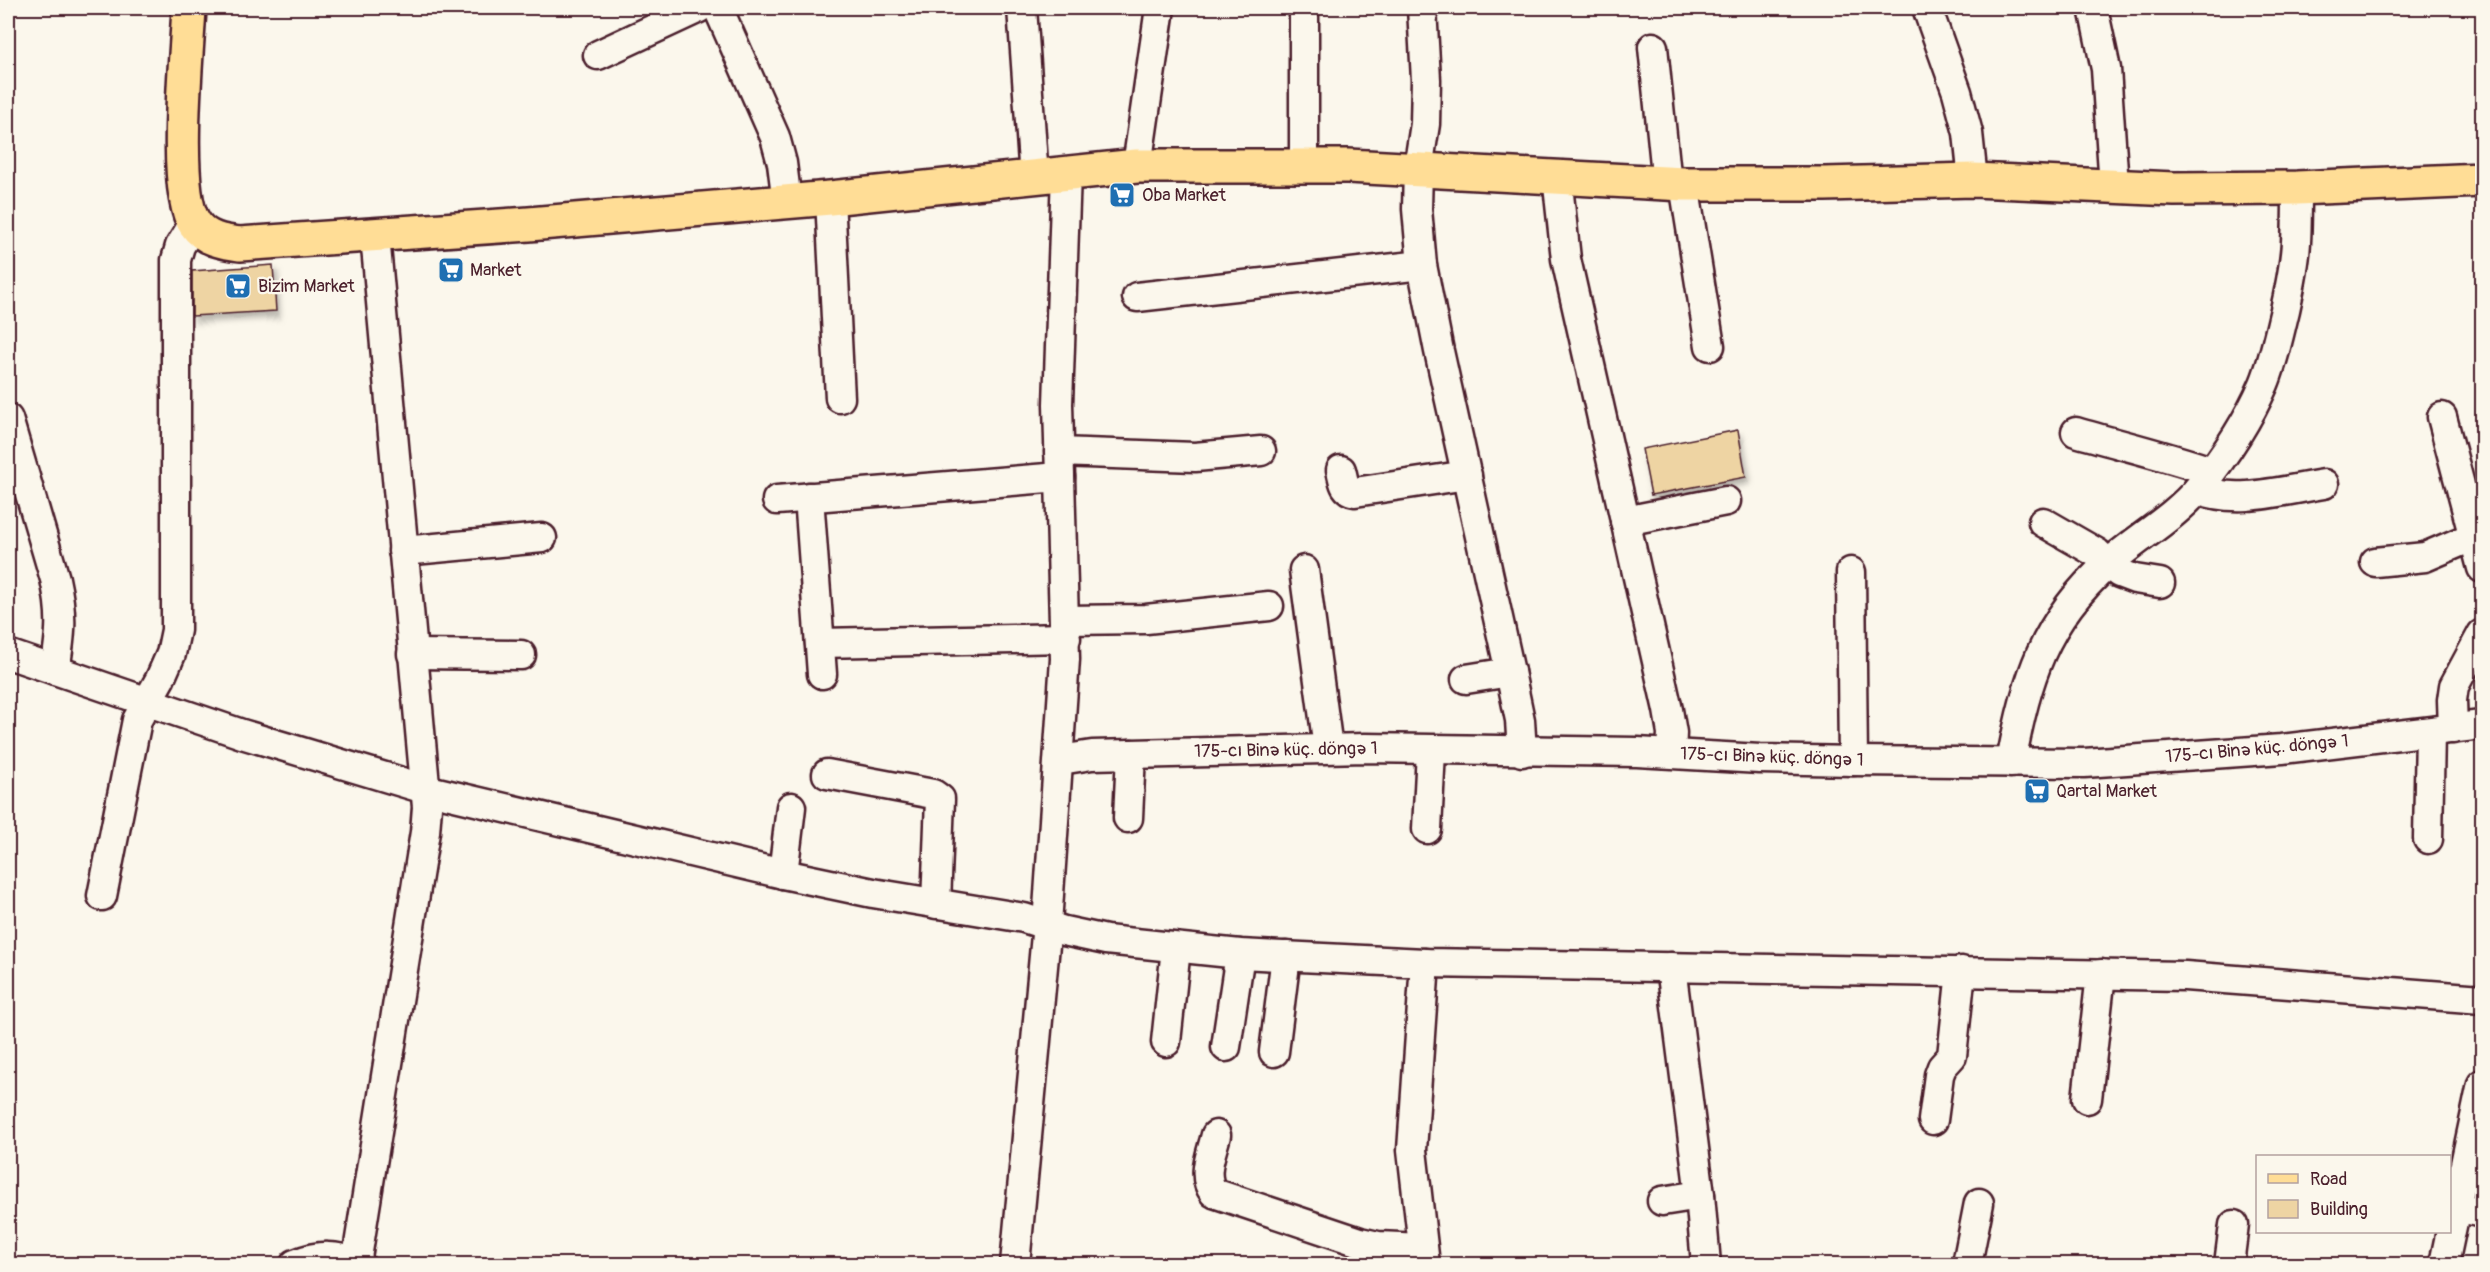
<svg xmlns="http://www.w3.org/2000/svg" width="2490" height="1272" font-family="Pangolin,sans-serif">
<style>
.building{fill:#eed4a3;stroke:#4a1f2b;stroke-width:1.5;filter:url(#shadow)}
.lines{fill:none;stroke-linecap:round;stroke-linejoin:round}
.minor-casing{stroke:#4a1f2b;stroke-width:33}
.major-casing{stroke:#4a1f2b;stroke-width:38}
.minor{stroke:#fbf7ec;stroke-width:28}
.major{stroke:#ffdd96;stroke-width:33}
.labels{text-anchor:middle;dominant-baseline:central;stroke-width:4.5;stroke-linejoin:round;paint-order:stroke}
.poi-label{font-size:18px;fill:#4a1f2b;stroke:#fbf7ec;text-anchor:start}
.street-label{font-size:18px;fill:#4a1f2b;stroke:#fbf7ec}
</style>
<defs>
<filter id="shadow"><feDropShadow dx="3.5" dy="6" stdDeviation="3" flood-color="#0004"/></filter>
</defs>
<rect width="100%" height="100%" fill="#fbf7ec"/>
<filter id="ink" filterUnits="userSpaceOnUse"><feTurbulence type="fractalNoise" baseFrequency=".0167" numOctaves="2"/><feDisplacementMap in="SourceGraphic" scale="12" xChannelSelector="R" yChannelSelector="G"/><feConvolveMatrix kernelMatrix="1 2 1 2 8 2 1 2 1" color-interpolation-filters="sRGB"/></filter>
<g filter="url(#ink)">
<g class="building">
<polygon points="273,265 276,311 192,316 192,271"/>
<polygon points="1738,430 1746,477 1651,495 1642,449"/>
</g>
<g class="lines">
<g class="minor-casing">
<g id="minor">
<polyline points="718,8 775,137 782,163 787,202"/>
<polyline points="1022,8 1034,178"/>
<polyline points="1422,8 1426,80 1425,124 1418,169 1417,209 1422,265 1439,351 1510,672 1520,720 1522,752"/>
<polyline points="1927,8 1957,92 1968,133 1973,180"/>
<polyline points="2093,8 2106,69 2114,186"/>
<polyline points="1653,47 1667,184"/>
<polyline points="598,55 699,8"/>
<polyline points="1304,165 1304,8"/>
<polyline points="1137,166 1160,8"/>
<polyline points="1557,176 1566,259 1668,710 1672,733 1671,753"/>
<polyline points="1684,184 1710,346"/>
<polyline points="830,198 840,398"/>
<polyline points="1137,297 1422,265"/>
<polyline points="2442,417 2482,568"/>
<path d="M8 419 55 579C63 615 61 634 55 670"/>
<path d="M2076 432C2121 445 2167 456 2211 471"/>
<polyline points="1059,452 1195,457 1261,451"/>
<path d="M1341 470C1344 480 1343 490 1355 492L1467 475"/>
<path d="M2198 489C2236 505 2284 490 2324 484"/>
<polyline points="809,497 822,674"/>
<polyline points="777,500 1060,477"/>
<polyline points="1625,521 1726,501"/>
<polyline points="2043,522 2097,553 2119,573 2135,579 2160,583"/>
<polyline points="403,551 542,538"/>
<polyline points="2375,562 2425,557 2474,536"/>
<polyline points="1304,570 1328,748"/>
<polyline points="1851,572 1853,761"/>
<polyline points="1066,620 1146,619 1269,606"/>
<polyline points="820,643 1066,638"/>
<polyline points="8,654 242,734 425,789 783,874 873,893 1024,918 1064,931 1106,940 1240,954 1425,963 2185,976 2482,999"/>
<polyline points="412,654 521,655"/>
<polyline points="1466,679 1510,672"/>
<polyline points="2453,729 2452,700 2454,686 2482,634"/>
<polyline points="1060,760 1092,755 1365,748 1637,752 1760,759 1853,761 2084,763 2282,749 2482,725"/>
<path d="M2011 763C2025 682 2044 620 2108 564 2137 538 2174 518 2199 488 2224 457 2248 421 2264 384 2274 360 2279 334 2285 310 2290 287 2295 265 2296 242 2297 224 2297 206 2297 188"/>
<polyline points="827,774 933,794 940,799 936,904"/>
<polyline points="1128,818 1131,754"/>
<polyline points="1427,829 1431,751"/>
<polyline points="2428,839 2430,732"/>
<polyline points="783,874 791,807"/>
<polyline points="102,896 137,720 160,679 171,654 176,630 176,260 180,246 194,223"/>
<polyline points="1671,967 1700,1195 1706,1264"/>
<polyline points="1166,1042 1176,948"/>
<polyline points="1226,1047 1240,954"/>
<polyline points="1274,1052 1286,956"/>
<polyline points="2087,1099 2101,974"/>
<polyline points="1933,1120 1939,1075 1942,1067 1952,1056 1961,971"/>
<path d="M1216 1135C1211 1155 1201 1176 1214 1193L1360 1242 1378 1246 1422 1248"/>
<polyline points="1662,1201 1700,1195"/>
<polyline points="2456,1207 2482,1213"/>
<path d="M295 1264C320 1254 336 1255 360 1264"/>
<polyline points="356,1264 425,832 427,807 375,236"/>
<polyline points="1015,1264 1047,924 1065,659 1058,404 1066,173"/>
<polyline points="1425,1264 1412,1150 1425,963"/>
<polyline points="1967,1264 1979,1203"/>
<polyline points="2229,1264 2234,1225"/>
<polyline points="2444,1264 2482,1084"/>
</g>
</g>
<g class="major-casing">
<path id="major" d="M189 8C187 52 172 192 195 224 205 239 223 242 240 244L529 224 830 198 1137 166H1348L1684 184H1825L1973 180 2174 189 2297 188 2482 180"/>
</g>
<use href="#minor" class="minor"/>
<use href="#major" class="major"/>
</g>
</g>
<defs>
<g id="supermarket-square" transform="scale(1.35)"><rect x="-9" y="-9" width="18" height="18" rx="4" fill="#1f6fb2" stroke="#fbf7ec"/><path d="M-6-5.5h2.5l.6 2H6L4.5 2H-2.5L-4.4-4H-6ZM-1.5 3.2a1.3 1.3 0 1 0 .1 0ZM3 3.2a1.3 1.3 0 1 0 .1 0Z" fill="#fff"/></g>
</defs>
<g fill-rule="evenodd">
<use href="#supermarket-square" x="1122" y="195"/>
<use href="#supermarket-square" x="451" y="270"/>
<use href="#supermarket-square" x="238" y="286"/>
<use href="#supermarket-square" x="2037" y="791"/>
</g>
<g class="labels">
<g class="poi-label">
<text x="1142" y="195">Oba Market</text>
<text x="470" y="270">Market</text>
<text x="258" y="286">Bizim Market</text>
<text x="2056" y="791">Qartal Market</text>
</g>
<g class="street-label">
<text transform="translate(2257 749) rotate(-5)">175-cı Binə küç. döngə 1</text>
<text transform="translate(1286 750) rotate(-1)">175-cı Binə küç. döngə 1</text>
<text transform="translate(1772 757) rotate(2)">175-cı Binə küç. döngə 1</text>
</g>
</g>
<rect width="2490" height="1272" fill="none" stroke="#fbf7ec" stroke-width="30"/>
<rect x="15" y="15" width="2460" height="1242" fill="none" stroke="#4a1f2b" stroke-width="2" filter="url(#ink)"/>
<rect x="2256" y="1155" width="195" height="78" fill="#fbf7ec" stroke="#b4a19f" stroke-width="1.5"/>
<rect x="2268" y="1174" width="30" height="9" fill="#ffdd96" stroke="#b4a19f" stroke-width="1.5"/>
<text x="2310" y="1185" font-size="18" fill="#4a1f2b">Road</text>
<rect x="2268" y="1200" width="30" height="18" fill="#eed4a3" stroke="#b4a19f" stroke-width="1.5"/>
<text x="2310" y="1215" font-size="18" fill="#4a1f2b">Building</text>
</svg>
